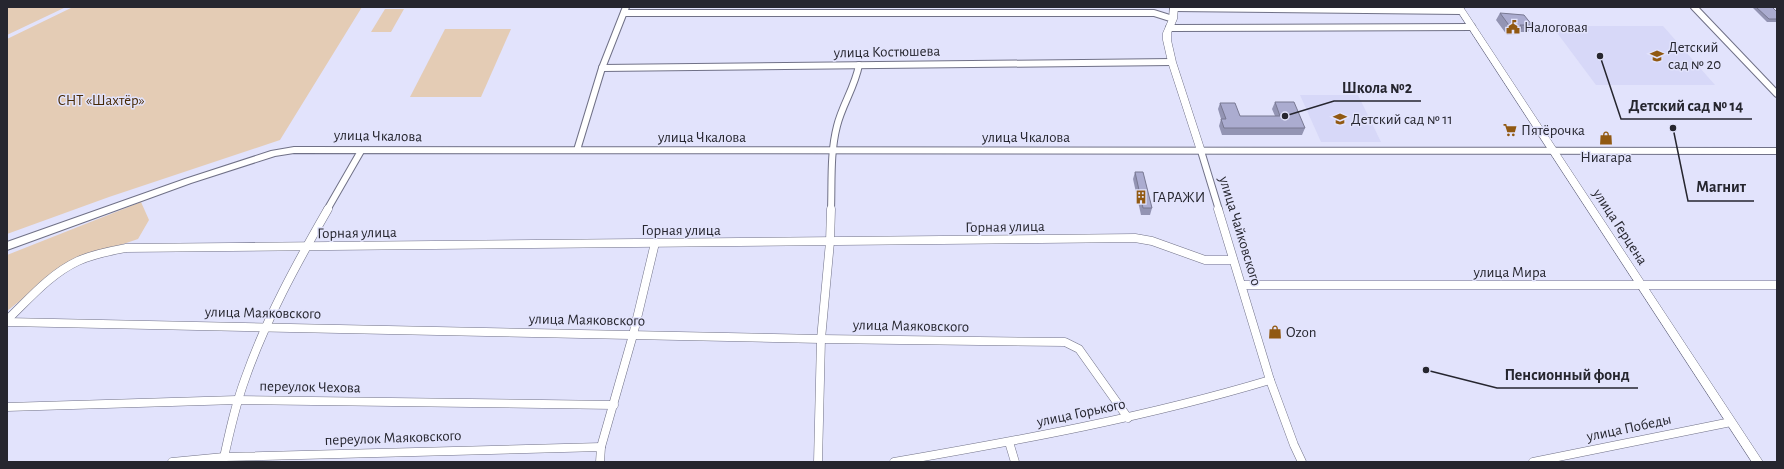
<svg xmlns="http://www.w3.org/2000/svg" width="1784" height="469" font-family="'Alegreya Sans',sans-serif">
<style>
.built{fill:#d7d8f8}
.green{fill:#e4ccb5}
.lines{fill:none;stroke-linecap:round;stroke-linejoin:round}
.minor-far1-casing{stroke:#707187;stroke-width:8}
.minor-casing{stroke:#707187;stroke-width:9}
.tertiary-casing{stroke:#707187;stroke-width:1}
.secondary-casing{stroke:#707187;stroke-width:2}
.minor-far1{stroke:#fff;stroke-width:6}
.minor{stroke:#fff;stroke-width:8}
.tertiary{fill:#fff;fill-rule:evenodd}
.secondary{fill:#fff;fill-rule:evenodd}
.wall{fill:#9394b3}
.building{fill:#abacd0;stroke:#787892}
.labels{text-anchor:middle;dominant-baseline:central;stroke-width:3;stroke-linejoin:round;paint-order:stroke}
.poi-label{font-size:15px;fill:#26262f;stroke:#e2e3fc;text-anchor:start}
.street-label{font-size:15px;fill:#26262f;stroke:#e2e3fc}
.park-label{font-size:15px;fill:#472904;stroke:#e2e3fc}
.leader{fill:none;stroke:#26262f;stroke-width:1.5}
.callout-dot{fill:#26262f;stroke:#e2e3fc;stroke-width:1.5}
.callout-label{font-size:16px;text-anchor:middle;font-weight:bold;fill:#26262f;stroke:#e2e3fc;stroke-width:3;stroke-linejoin:round;paint-order:stroke}
</style>
<rect width="100%" height="100%" fill="#e2e3fc"/>
<g class="built">
<polygon points="1552,26 1663,26 1715,85 1596,85"/>
<polygon points="1300,95 1358,95 1381,142 1321,142"/>
</g>
<g class="green">
<polygon points="7,7 66,7 7,35"/>
<polygon points="73,7 362,7 280,140 109,197 7,234 7,39"/>
<polygon points="385,9 404,9 391,32 371,32"/>
<polygon points="445,29 511,29 481,97 410,97"/>
<polygon points="141,202 149,220 138,239 68,263 7,311 7,255"/>
</g>
<g class="lines">
<g class="minor-far1-casing">
<g id="minor-far1">
<polyline points="1694,7 1777,94"/>
<polyline points="1174,8 1461,11"/>
<polyline points="624,13 1154,13 1173,19"/>
<polyline points="1169,28 1472,27"/>
<polyline points="602,68 1172,62"/>
<polyline points="577,150 602,68 626,7"/>
<polyline points="1201,151 1219,210"/>
<polyline points="327,210 361,151"/>
<path d="M831 210C832 182 830 153 837 126 842 105 855 87 859 65"/>
</g>
</g>
<g class="minor-casing">
<g id="minor">
<polyline points="1218,209 1270,380 1294,445 1302,462"/>
<polyline points="1242,285 1777,285"/>
<path d="M7 320C29 299 50 274 78 261 93 254 110 251 126 248L1135 238 1152 241 1205 260H1233"/>
<polyline points="7,322 821,339 1065,342 1079,349 1128,418"/>
<polyline points="7,407 237,400 614,405"/>
<polyline points="1009,442 1015,462"/>
<polyline points="601,447 633,335 655,243"/>
<polyline points="172,462 224,457 601,447 600,462"/>
<path d="M223 462C229 434 235 406 245 379 266 319 297 263 328 209"/>
<polyline points="818,462 821,339 830,242 831,209"/>
<path d="M894 462C1021 440 1147 417 1270 380"/>
<polyline points="1533,462 1731,422"/>
</g>
</g>
<g class="tertiary-casing">
<g id="tertiary">
<polygon points="1170,7 1178,7 1177,19 1171,33 1171,40 1176,62 1205,151 1201,154 1197,151 1168,62 1163,40 1163,33 1169,19"/>
<polygon points="1455,7 1463,7 1763,462 1752,462"/>
</g>
</g>
<g class="secondary-casing">
<polygon id="secondary" points="294,147 1777,148 1777,154 294,153 275,156 191,183 7,250 7,242 185,179 271,151"/>
</g>
<use href="#minor-far1" class="minor-far1"/>
<use href="#minor" class="minor"/>
<use href="#tertiary" class="tertiary"/>
<use href="#secondary" class="secondary"/>
</g>
<g class="wall">
<polygon points="1752,7 1772,7 1777,12 1777,22 1767,22"/>
<polygon points="1500,13 1532,25 1528,32 1520,32 1518,34 1507,35 1496,20"/>
<polygon points="1275,102 1305,128 1302,135 1222,135 1219,126 1221,119 1218,109 1220,103 1240,116 1275,116 1272,109"/>
<polygon points="1135,172 1152,208 1150,215 1141,215 1133,179"/>
</g>
<g class="building">
<polygon points="1756,7 1772,7 1777,12 1777,19 1769,19"/>
<polygon points="1500,13 1524,15 1532,25 1520,25 1522,28 1511,28"/>
<polygon points="1275,102 1294,102 1305,128 1224,128 1221,119 1226,119 1220,103 1235,103 1240,116 1280,116"/>
<polygon points="1135,172 1143,172 1152,208 1143,208"/>
</g>
<defs>
<g id="civic-bare" transform="scale(1.08)"><path d="M-.6-6.5H3V-4.5H.6V-3L4-1V1h2V6H-6V1h2V-1L-.6-3ZM-1.2 2.5V6h2.4V2.5Z" fill="#915912" stroke="#e2e3fc" stroke-width="2.5" paint-order="stroke"/></g>
<g id="school-bare" transform="scale(1.08)"><path d="M0-5L7-2L0 1L-7-2ZM-4 1L0 2.5L4 1V4Q0 6-4 4Z" fill="#915912" stroke="#e2e3fc" stroke-width="2.5" paint-order="stroke"/></g>
<g id="supermarket-bare" transform="scale(1.08)"><path d="M-6-5.5h2.5l.6 2H6L4.5 2H-2.5L-4.4-4H-6ZM-1.5 3.2a1.3 1.3 0 1 0 .1 0ZM3 3.2a1.3 1.3 0 1 0 .1 0Z" fill="#915912" stroke="#e2e3fc" stroke-width="2.5" paint-order="stroke"/></g>
<g id="shop-bare" transform="scale(1.08)"><path d="M-5-2.5h2.3a2.7 3.5 0 0 1 5.4 0H5L5.5 6h-11ZM-1.5-2.5h3a1.5 2.3 0 0 0-3 0Z" fill="#915912" stroke="#e2e3fc" stroke-width="2.5" paint-order="stroke"/></g>
<g id="building-bare" transform="scale(1.08)"><path d="M-4-6H4V6H1V3H-1V6H-4ZM-2.5-4.3h1.7v1.8h-1.7ZM.8-4.3h1.7v1.8H.8ZM-2.5-1h1.7V.8h-1.7ZM.8-1h1.7V.8H.8Z" fill="#915912" stroke="#e2e3fc" stroke-width="2.5" paint-order="stroke"/></g>
</defs>
<g fill-rule="evenodd">
<use href="#civic-bare" x="1513" y="27"/>
<use href="#school-bare" x="1657" y="56"/>
<use href="#school-bare" x="1340" y="119"/>
<use href="#supermarket-bare" x="1510" y="130"/>
<use href="#shop-bare" x="1606" y="138"/>
<use href="#building-bare" x="1141" y="197"/>
<use href="#shop-bare" x="1275" y="332"/>
</g>
<g class="labels">
<g class="poi-label">
<text x="1524" y="27">Налоговая</text>
<text x="1668" y="47">Детский<tspan x="1668" dy="17">сад № 20</tspan></text>
<text x="1351" y="119">Детский сад № 11</text>
<text x="1521" y="130">Пятёрочка</text>
<text x="1606" y="157" text-anchor="middle">Ниагара</text>
<text x="1152" y="197">ГАРАЖИ</text>
<text x="1286" y="332">Ozon</text>
</g>
<g class="street-label">
<text transform="translate(887 52) rotate(-1)">улица Костюшева</text>
<text transform="translate(378 136) rotate(1)">улица Чкалова</text>
<text x="702" y="137">улица Чкалова</text>
<text x="1026" y="137">улица Чкалова</text>
<text transform="translate(1005 227) rotate(-1)">Горная улица</text>
<text transform="translate(1620 227) rotate(57)">улица Герцена</text>
<text x="681" y="230">Горная улица</text>
<text transform="translate(1240 231) rotate(73)">улица Чайковского</text>
<text transform="translate(357 233) rotate(-1)">Горная улица</text>
<text x="1510" y="272">улица Мира</text>
<text transform="translate(263 313) rotate(1)">улица Маяковского</text>
<text transform="translate(587 320) rotate(1)">улица Маяковского</text>
<text transform="translate(911 326) rotate(1)">улица Маяковского</text>
<text transform="translate(310 387) rotate(1)">переулок Чехова</text>
<text transform="translate(1081 413) rotate(-12)">улица Горького</text>
<text transform="translate(1629 428) rotate(-12)">улица Победы</text>
<text transform="translate(393 438) rotate(-2)">переулок Маяковского</text>
</g>
<g class="park-label">
<text x="101" y="100">СНТ «Шахтёр»</text>
</g>
</g>
<path class="leader" d="M1285 116L1334 101H1421M1600 56L1621 119H1752M1673 128L1688 201H1754M1426 370L1497 388H1638"/>
<g class="callout-dot">
<circle cx="1285" cy="116" r="4"/>
<circle cx="1600" cy="56" r="4"/>
<circle cx="1673" cy="128" r="4"/>
<circle cx="1426" cy="370" r="4"/>
</g>
<g class="callout-label">
<text x="1377" y="93">Школа №2</text>
<text x="1686" y="111">Детский сад № 14</text>
<text x="1721" y="192">Магнит</text>
<text x="1567" y="380">Пенсионный фонд</text>
</g>
<rect width="1784" height="469" fill="none" stroke="#26262f" stroke-width="16"/>
</svg>
